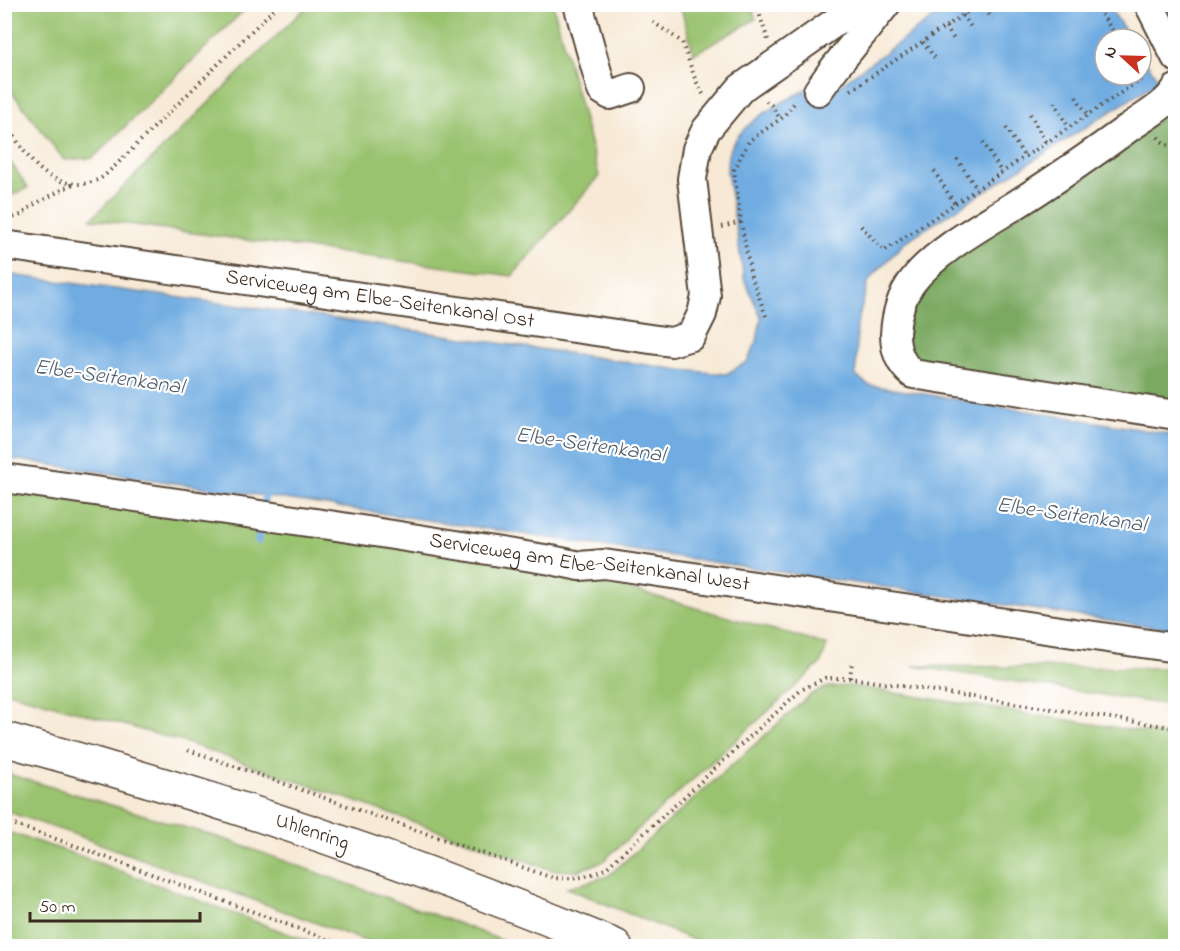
<svg xmlns="http://www.w3.org/2000/svg" width="1180" height="951" font-family="'Indie Flower',sans-serif">
<style>
.green{fill:#9ac370;stroke:#6a7647;stroke-width:1.5}
.forest{fill:#7ba962;stroke:#5b6a40;stroke-width:1.5}
.water{fill:#6face1;stroke:#556b80;stroke-width:1.5}
.lines{fill:none;stroke-linecap:round;stroke-linejoin:round}
.stream{stroke:#6face1;stroke-width:7}
.minor-casing{stroke:#574739;stroke-width:32}
.highway-casing{stroke:#574739;stroke-width:36}
.path{stroke:#574739;stroke-width:4;stroke-dasharray:1.5 4.5;stroke-linecap:butt}
.minor{stroke:#fff;stroke-width:28}
.highway{stroke:#fff;stroke-width:33}
.labels{text-anchor:middle;dominant-baseline:central;stroke-width:4.5;stroke-linejoin:round;paint-order:stroke}
.street-label{font-size:21px;fill:#3b2a1e;stroke:#fff}
.water-label{font-size:22px;font-style:italic;fill:#505e6c;stroke:#fff}
</style>
<rect width="100%" height="100%" fill="#fff"/>
<filter id="ink" filterUnits="userSpaceOnUse"><feTurbulence type="fractalNoise" baseFrequency=".0167" numOctaves="2"/><feDisplacementMap in="SourceGraphic" scale="12" xChannelSelector="R" yChannelSelector="G"/><feConvolveMatrix kernelMatrix="1 2 1 2 8 2 1 2 1" color-interpolation-filters="sRGB"/></filter>
<filter id="wash" filterUnits="userSpaceOnUse"><feTurbulence type="fractalNoise" baseFrequency=".008" numOctaves="4" result="noise"/><feDisplacementMap in="SourceGraphic" scale="24" xChannelSelector="R" yChannelSelector="G"/><feGaussianBlur stdDeviation="1.35" result="paint"/><feColorMatrix in="noise" values="0 0 0 0 0 0 0 0 0 0 0 0 0 0 0 0 0 1.4 0 .05"/><feComposite in="paint" operator="in"/></filter>
<g filter="url(#wash)">
<rect width="100%" height="100%" fill="#f7e9d5"/>
<g class="green">
<polygon points="5,4 249,4 249,5 93,158 64,160 5,83"/>
<polygon points="308,5 553,5 599,176 512,276 91,219"/>
<polygon points="680,5 751,5 756,19 694,54"/>
<polygon points="5,154 28,188 5,198 4,198"/>
<polygon points="4,488 548,566 827,645 821,663 602,862 576,871 552,870 187,743 5,691"/>
<polygon points="913,666 1175,668 1175,706"/>
<polygon points="851,686 1175,737 1175,946 708,946 567,888 608,876 810,695 828,687"/>
<polygon points="5,773 224,839 465,926 515,946 379,946 79,836 5,811"/>
<polygon points="4,831 72,853 321,946 5,946"/>
</g>
<polygon class="forest" points="1175,109 1175,408 916,368 907,338 907,304 926,277"/>
<path class="water" d="M951 5H1108L1131 39H1105V75H1141V54L1159 81 906 241 869 280 857 324 856 376 869 385 1175 435V630L5 458V274L323 317 681 370 726 374 747 362 757 341 761 317 744 279 727 171C727 165 727 158 729 152 740 120 785 102 812 86L824 96Z"/>
<g class="lines">
<g class="stream">
<polyline points="263,509 265,497"/>
<polyline points="258,541 261,520"/>
</g>
</g>
</g>
<g filter="url(#ink)">
<g class="lines">
<g class="minor-casing">
<g id="minor">
<polyline points="578,4 602,90 610,95 631,88"/>
<polyline points="1149,4 1176,57"/>
<path d="M1176 89C1167 105 1142 118 1127 129 1091 155 1055 180 1017 204 985 224 935 251 912 282 901 297 896 316 895 334 895 350 900 364 913 374L1176 415"/>
<polyline points="818,91 833,70 886,4"/>
<path id="s1" d="M4 245 671 342 691 336 702 314 706 296 692 179 697 149 706 130 741 88 861 4"/>
<path id="s2" d="M4 478 336 526 551 560 580 566 604 564 1176 648"/>
</g>
</g>
<g class="highway-casing">
<g id="highway">
<path id="s3" d="M4 739C211 795 417 864 615 946"/>
</g>
</g>
<g class="path">
<polyline points="756,4 768,40"/>
<polyline points="982,4 992,19"/>
<polyline points="1010,4 1012,6"/>
<polyline points="1095,4 1118,39"/>
<polyline points="963,15 973,30"/>
<polyline points="653,22 682,42 696,81 703,94"/>
<polyline points="946,27 955,41"/>
<polyline points="923,42 935,58"/>
<polyline points="851,90 979,4"/>
<polyline points="1076,97 1088,115"/>
<polyline points="766,101 772,106 780,119"/>
<polyline points="1054,102 1069,128"/>
<polyline points="1030,114 1046,143"/>
<path d="M4 121C22 147 36 178 69 183 80 185 91 184 101 178 106 175 110 170 115 166L279 4"/>
<polyline points="1006,128 1025,157"/>
<polyline points="1158,137 1161,141 1176,150"/>
<polyline points="983,142 1002,173"/>
<polyline points="957,159 977,189"/>
<polyline points="934,171 955,204"/>
<polyline points="8,219 21,215 33,205 73,184"/>
<polyline points="861,226 884,251 1143,78 1141,74"/>
<polyline points="722,227 741,222"/>
<polyline points="766,316 751,276 741,222 734,170 749,141 783,117 796,101"/>
<polyline points="850,678 852,661"/>
<path d="M188 750 553 878C577 879 583 878 605 869L801 690 825 678H850L1176 728"/>
<polyline points="4,821 73,845 345,946"/>
</g>
<use href="#minor" class="minor"/>
<use href="#highway" class="highway"/>
</g>
</g>
<g class="labels">
<g class="street-label">
<text stroke="none"><textPath href="#s1" startOffset="380">Serviceweg am Elbe-Seitenkanal Ost</textPath></text>
<text stroke="none"><textPath href="#s2" startOffset="592">Serviceweg am Elbe-Seitenkanal West</textPath></text>
<text stroke="none"><textPath href="#s3" startOffset="322">Uhlenring</textPath></text>
</g>
<g class="water-label">
<text transform="translate(109 378) rotate(8)">Elbe-Seitenkanal</text>
<text transform="translate(590 446) rotate(8)">Elbe-Seitenkanal</text>
<text transform="translate(1071 516) rotate(8)">Elbe-Seitenkanal</text>
</g>
</g>
<rect width="1180" height="951" fill="none" stroke="#fff" stroke-width="24"/>
<g transform="translate(1123 57) rotate(292)"><circle r="28" fill="#ffffff" stroke="#b1aaa5" stroke-width="1.5"/>
<path d="M0-4.5L10 22L0 15L-10 22Z" fill="#c8321e"/>
<text y="-9" font-size="16" font-weight="bold" text-anchor="middle" fill="#3b2a1e">N</text>
</g>
<path d="M30 912v9h170v-9" fill="none" stroke="#3b2a1e" stroke-width="3"/>
<text x="39" y="912" font-size="18" fill="#3b2a1e" stroke="#ffffff" stroke-width="4.5" paint-order="stroke">50 m</text>
</svg>
